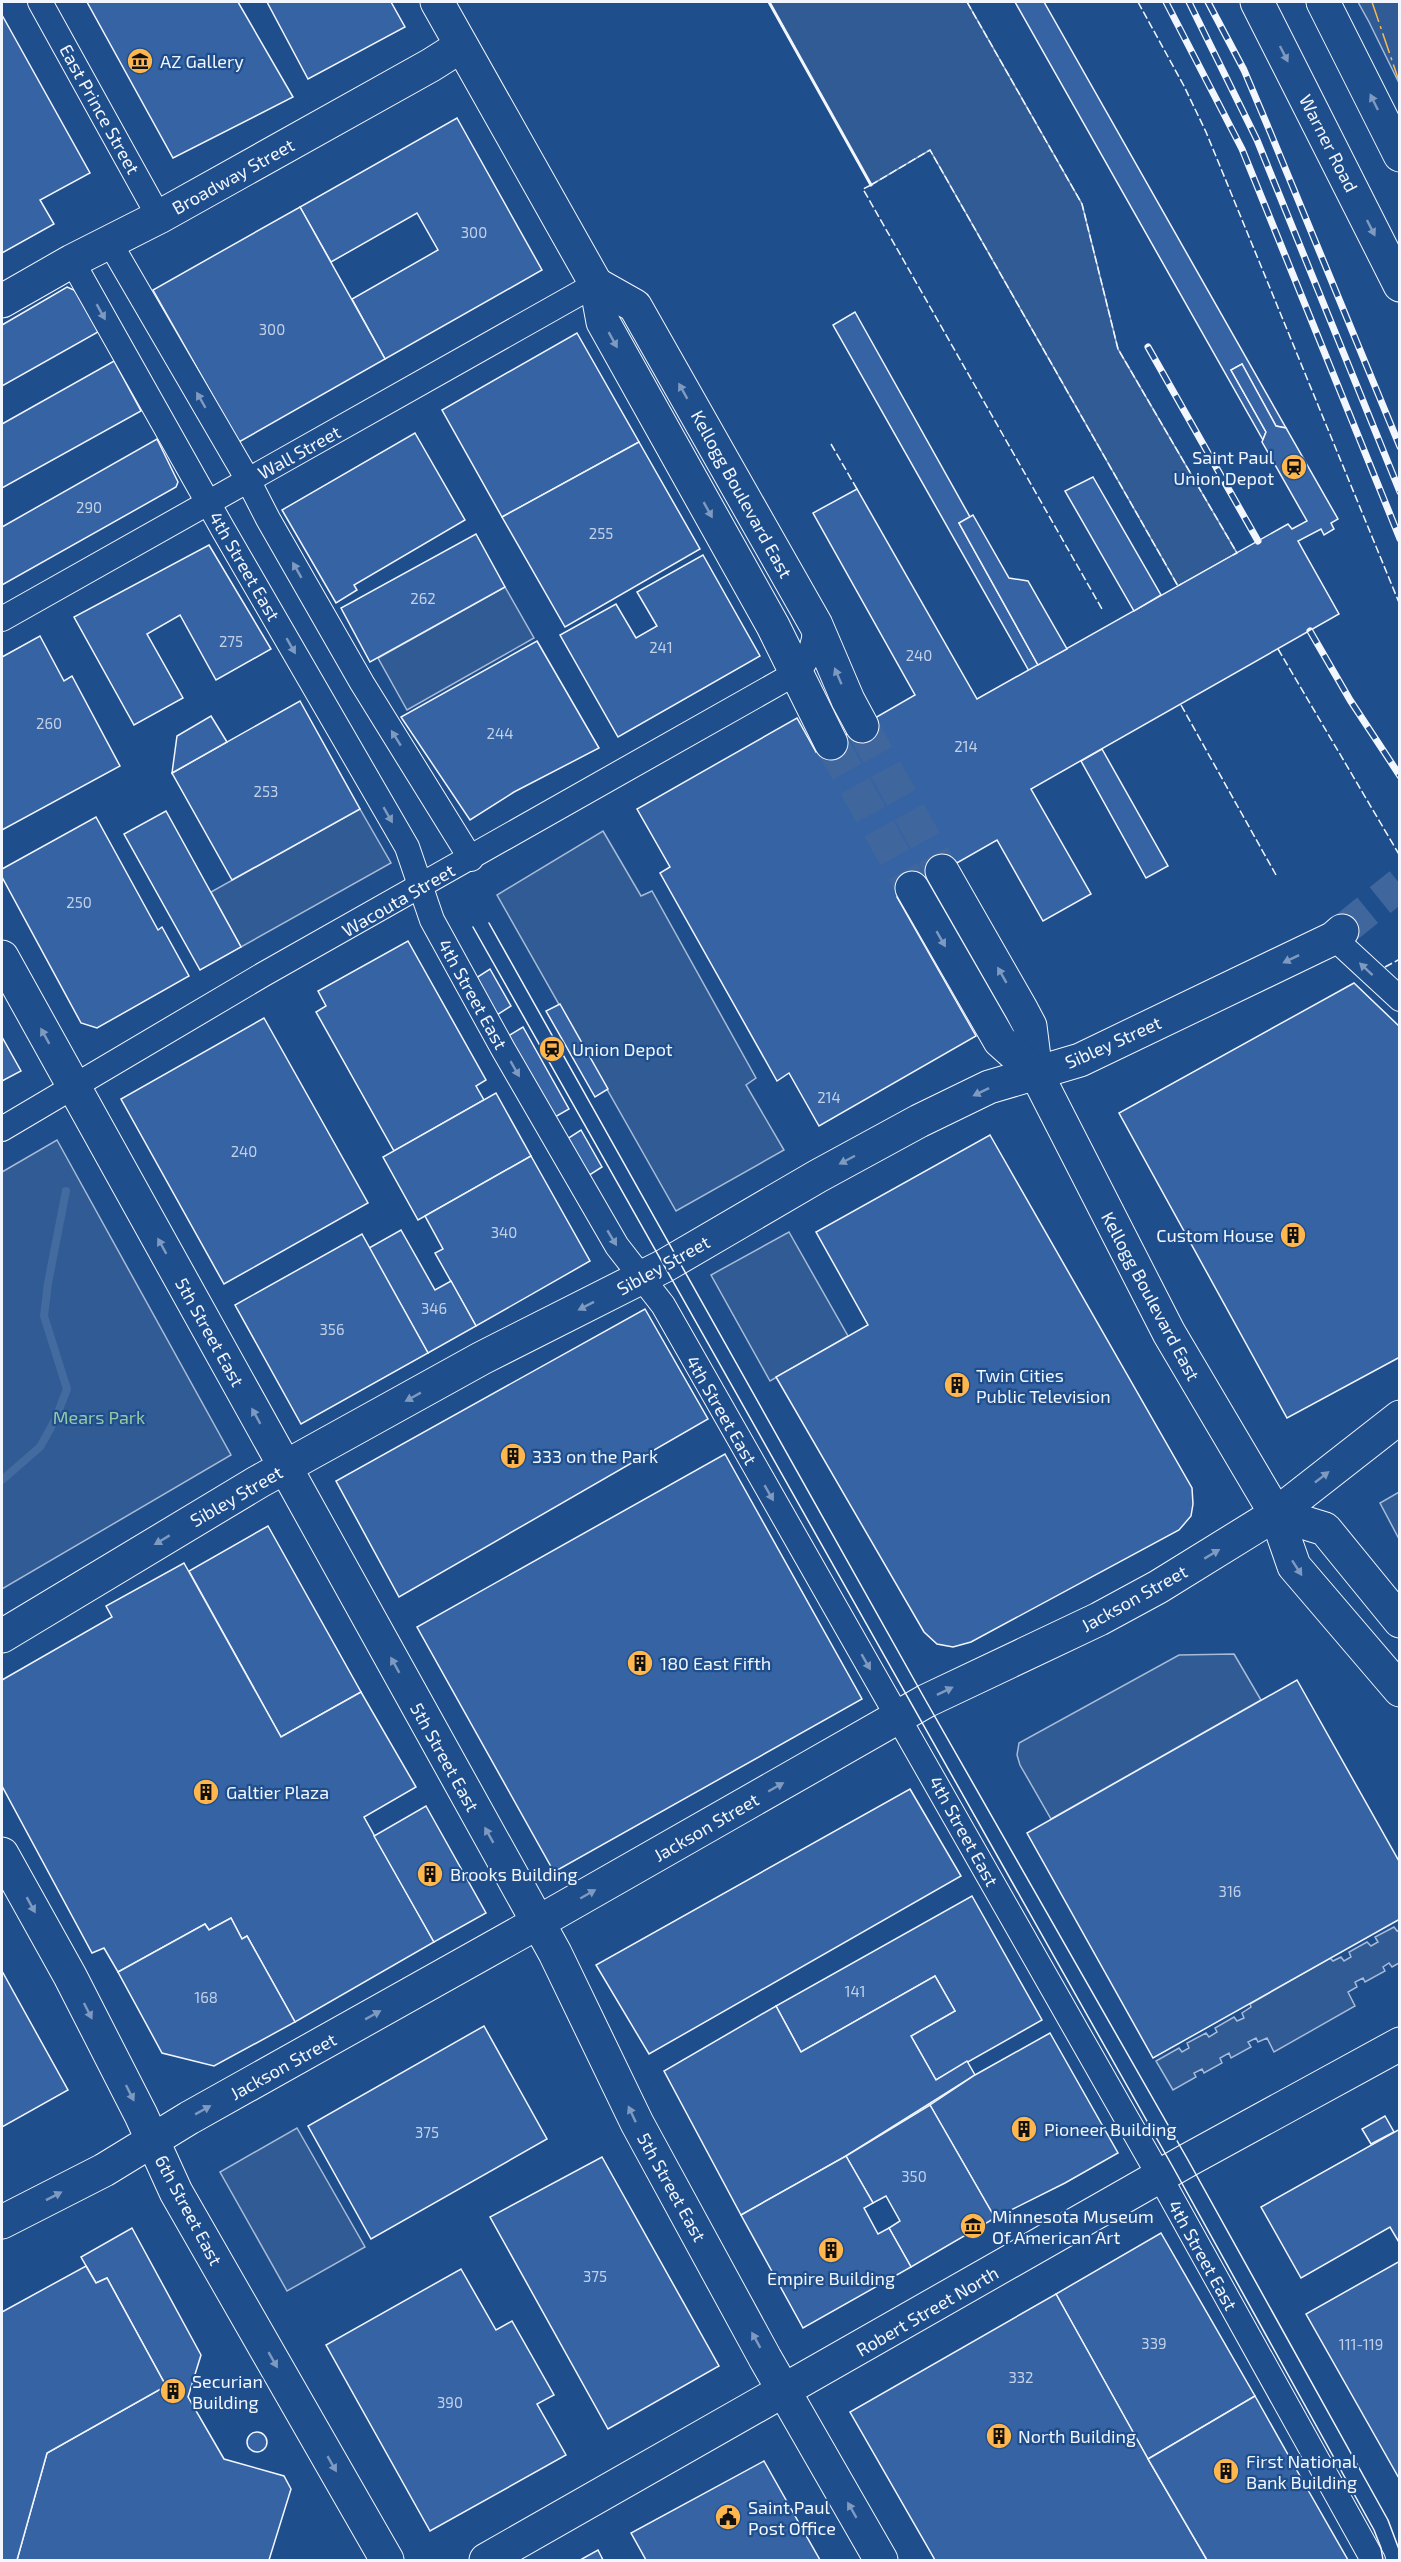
<svg xmlns="http://www.w3.org/2000/svg" width="1401" height="2562" font-family="'Exo 2',sans-serif">
<style>
.built{fill:#305b95;stroke:#a8bbd7;stroke-width:1.5}
.lines{fill:none;stroke-linecap:round;stroke-linejoin:round}
.stream{stroke:#446ba0;stroke-width:8}
.building{fill:#3563a3;stroke:#f2f6ff;stroke-width:1.5}
.secondary-tunnel{stroke:#3f679d;stroke-width:33;stroke-dasharray:33 16;stroke-linecap:butt}
.street-casing{stroke:#f2f6ff;stroke-width:26}
.secondary-casing{stroke:#f2f6ff;stroke-width:35}
.highway-casing{stroke:#f2f6ff;stroke-width:35}
.street{stroke:#1f4e8c;stroke-width:24}
.secondary{stroke:#1f4e8c;stroke-width:33}
.highway{stroke:#1f4e8c;stroke-width:33}
.tram{stroke:#f2f6ff;stroke-width:1.5}
.rail-casing{stroke:#f2f6ff;stroke-width:7}
.rail{stroke:#1f4e8c;stroke-width:4.5;stroke-dasharray:14;stroke-linecap:butt}
.fence{stroke:#f2f6ff;stroke-width:1.5;stroke-dasharray:8 3;stroke-linecap:butt}
.wall{stroke:#f2f6ff;stroke-width:3}
.power{stroke:#ffb74d;stroke-width:1.5;stroke-dasharray:21 4.5 3 4.5;stroke-linecap:butt}
.oneway{fill:#7e9ac0}
.labels{text-anchor:middle;dominant-baseline:central;stroke-width:4.5;stroke-linejoin:round;paint-order:stroke}
.number-label{font-size:15px;fill:#c3d1e8}
.poi-label{font-size:18px;fill:#f2f6ff;stroke:#1f4e8c;text-anchor:start}
.street-label{font-size:18px;fill:#f2f6ff;stroke:#1f4e8c}
.park-label{font-size:18px;fill:#97c8a6;stroke:#1f4e8c}
</style>
<rect width="100%" height="100%" fill="#1f4e8c"/>
<g class="built">
<polygon points="769,2 967,2 1082,204 1118,349 1237,553 1178,586 930,150 871,185"/>
<polygon points="1358,2 1399,2 1399,83 1369,22"/>
<polygon points="505,587 534,638 407,710 378,658"/>
<polygon points="360,809 391,863 241,947 211,892"/>
<polygon points="603,831 641,896 652,891 756,1078 746,1085 784,1150 676,1211 497,895"/>
<polygon points="57,1140 231,1455 2,1589 2,1172"/>
<polygon points="789,1232 848,1336 770,1381 711,1275"/>
<polygon points="1399,1492 1399,1539 1380,1503"/>
<polygon points="1234,1654 1261,1700 1051,1819 1020,1765 1017,1755 1019,1743 1179,1655"/>
<polygon points="1394,1927 1397,1931 1399,1930 1399,1963 1392,1967 1389,1963 1383,1967 1385,1971 1365,1982 1363,1978 1355,1982 1357,1987 1348,1992 1355,2006 1274,2052 1267,2038 1258,2042 1256,2038 1248,2042 1251,2047 1231,2058 1229,2053 1220,2058 1222,2063 1204,2073 1202,2069 1194,2073 1196,2077 1173,2090 1156,2061 1179,2048 1182,2052 1189,2048 1187,2043 1206,2033 1209,2037 1217,2032 1215,2028 1234,2017 1237,2021 1244,2018 1242,2013 1251,2007 1250,2004 1330,1958 1333,1961 1341,1957 1344,1961 1351,1957 1349,1952 1367,1942 1371,1946 1378,1942 1375,1937"/>
<polygon points="297,2128 365,2247 287,2291 220,2172"/>
</g>
<g class="lines">
<polyline class="stream" points="2,1480 40,1447 55,1420 67,1389 44,1316 48,1283 66,1191"/>
</g>
<g class="building">
<polygon points="87,2 238,2 293,97 173,158"/>
<polygon points="267,2 391,2 405,27 308,79"/>
<polygon points="1015,2 1044,2 1286,428 1276,426 1242,364 1231,370 1266,432 1263,440"/>
<polygon points="2,15 90,173 40,200 54,224 2,253"/>
<polygon points="457,118 542,270 385,359 352,299 438,250 417,213 331,262 300,207"/>
<polygon points="300,207 385,359 239,442 153,290"/>
<polygon points="67,287 74,290 82,300 98,332 2,386 2,325"/>
<polygon points="855,312 970,517 959,523 1038,665 1029,671 833,325"/>
<polygon points="577,333 639,442 502,517 442,410"/>
<polygon points="114,361 141,411 2,488 2,424"/>
<polygon points="1242,364 1276,426 1286,428 1338,519 1331,523 1334,529 1324,535 1321,529 1298,541 1339,614 1031,789 1091,894 1043,921 997,840 897,897 976,1036 819,1126 789,1073 777,1081 660,873 670,867 637,809 797,718 816,752 915,695 813,513 857,489 977,699 1288,524 1292,529 1307,521 1262,442 1266,432 1231,370"/>
<polygon points="415,433 465,520 354,585 357,590 336,603 282,510"/>
<polygon points="157,439 178,482 176,487 2,585 2,527"/>
<polygon points="639,442 700,549 565,627 502,517"/>
<polygon points="1093,477 1161,595 1134,611 1065,491"/>
<polygon points="973,515 1009,578 1028,581 1067,649 1038,665 959,523"/>
<polygon points="476,534 505,587 370,662 341,608"/>
<polygon points="209,545 271,649 216,680 180,615 147,634 183,698 134,725 74,617"/>
<polygon points="703,555 760,656 618,737 560,635 616,604 636,638 657,626 637,592"/>
<polygon points="40,636 64,681 72,676 120,766 2,830 2,657"/>
<polygon points="537,641 599,748 514,792 470,820 401,717"/>
<polygon points="300,701 360,809 232,880 172,773"/>
<polygon points="211,716 227,742 172,773 177,736"/>
<polygon points="1102,749 1168,866 1146,878 1081,761"/>
<polygon points="166,811 241,947 200,970 124,834"/>
<polygon points="96,817 158,930 162,927 189,976 97,1028 81,1023 2,877 2,869"/>
<polygon points="408,941 486,1080 476,1086 484,1100 394,1151 316,1012 326,1006 318,991"/>
<polygon points="490,969 511,1006 497,1015 476,978"/>
<polygon points="1354,983 1400,1027 1400,1357 1287,1418 1119,1113"/>
<polygon points="560,1004 608,1089 595,1097 546,1011"/>
<polygon points="264,1018 368,1203 224,1284 121,1099"/>
<polygon points="523,1027 569,1109 555,1117 508,1036"/>
<polygon points="2,1037 21,1071 2,1081"/>
<polygon points="496,1093 531,1156 418,1220 383,1157"/>
<polygon points="581,1130 602,1167 588,1176 567,1139"/>
<polygon points="990,1135 1192,1488 1193,1504 1191,1516 1179,1530 971,1642 953,1647 937,1644 924,1632 776,1377 868,1325 816,1232"/>
<polygon points="531,1156 590,1261 476,1326 435,1253 443,1249 425,1216"/>
<polygon points="401,1230 435,1290 451,1281 476,1326 428,1353 369,1248"/>
<polygon points="362,1234 428,1353 301,1424 235,1305"/>
<polygon points="645,1309 708,1419 399,1597 336,1481"/>
<polygon points="725,1454 862,1699 554,1872 417,1627"/>
<polygon points="268,1526 361,1692 281,1737 189,1571"/>
<polygon points="184,1563 281,1737 361,1692 416,1787 364,1817 434,1942 295,2022 247,1936 242,1939 231,1918 209,1930 205,1924 118,1972 104,1948 92,1953 2,1786 2,1680 112,1617 106,1606"/>
<polygon points="1297,1680 1400,1863 1400,1919 1153,2058 1027,1833"/>
<polygon points="910,1789 961,1876 649,2054 596,1965"/>
<polygon points="426,1806 486,1913 434,1942 374,1836"/>
<polygon points="972,1896 1042,2020 936,2080 911,2036 955,2011 935,1976 801,2052 776,2006"/>
<polygon points="231,1918 242,1939 247,1936 295,2022 214,2066 162,2053 118,1972 205,1924 209,1930"/>
<polygon points="2,1971 68,2090 2,2127"/>
<polygon points="935,1976 955,2011 911,2036 936,2080 967,2061 975,2075 846,2156 741,2215 664,2071 776,2006 801,2052"/>
<polygon points="484,2026 547,2139 371,2239 308,2126"/>
<polygon points="1050,2033 1118,2153 1065,2183 995,2218 930,2105 975,2075"/>
<polygon points="930,2105 995,2218 911,2267 889,2228 900,2221 886,2196 873,2203 846,2156"/>
<polygon points="1385,2116 1394,2132 1371,2144 1362,2129"/>
<polygon points="1400,2129 1400,2244 1390,2227 1301,2278 1261,2207"/>
<polygon points="846,2156 873,2203 864,2208 878,2234 889,2228 911,2267 803,2328 741,2215"/>
<polygon points="602,2157 719,2366 608,2429 490,2217"/>
<polygon points="132,2228 201,2355 188,2397 224,2459 284,2476 291,2489 269,2560 17,2560 47,2453 166,2386 107,2278 96,2283 81,2257"/>
<polygon points="1161,2233 1255,2396 1148,2459 1056,2294"/>
<polygon points="1400,2261 1400,2480 1306,2314"/>
<polygon points="86,2266 96,2283 107,2278 166,2386 47,2453 17,2560 2,2560 2,2312"/>
<polygon points="461,2269 496,2330 512,2321 554,2395 537,2404 566,2455 430,2531 326,2345"/>
<polygon points="1056,2294 1148,2459 1207,2560 935,2560 850,2412"/>
<polygon points="1255,2396 1304,2483 1348,2560 1207,2560 1148,2459"/>
<circle cx="257" cy="2442" r="10"/>
<polygon points="764,2461 820,2560 646,2560 631,2533"/>
<polygon points="598,2550 603,2560 580,2560"/>
</g>
<g class="lines">
<g class="secondary-tunnel">
<polyline points="862,726 942,871"/>
<polyline points="831,743 912,888"/>
<polyline points="1342,931 1400,884"/>
</g>
<g class="street-casing">
<g id="street">
<polyline points="40,2 159,217"/>
<polyline points="110,243 248,480 268,519 362,683 471,859"/>
<polyline points="72,261 224,531 407,847 432,920 503,1049 617,1246 663,1305 1160,2177 1373,2560"/>
<polyline points="2,619 596,284"/>
<polyline points="1334,938 1400,999"/>
<path d="M2 1129 264 974 796 673C810 659 814 644 816 625"/>
</g>
</g>
<g class="secondary-casing">
<g id="secondary">
<polyline points="437,2 596,284 603,322 773,626 831,743"/>
<polyline points="596,284 635,306 816,625 848,700 862,726"/>
<polyline points="2,301 72,261 159,217 431,65 461,46"/>
<polyline points="942,871 1021,1009 1030,1026 1036,1073 1169,1333 1276,1514 1294,1566 1400,1690"/>
<polyline points="912,888 1000,1041 1036,1073"/>
<polyline points="2,957 555,1953 637,2123 765,2358 881,2560"/>
<polyline points="1276,1514 1325,1529 1400,1621"/>
<polyline points="2,1636 258,1482 482,1358 664,1266 818,1176 919,1121 989,1087 1080,1060 1334,938 1342,931"/>
<polyline points="2,1854 70,1976 141,2115 176,2192 387,2560"/>
<polyline points="2,2222 104,2170 189,2118 537,1923 926,1701 1099,1619 1158,1587 1276,1514 1400,1417"/>
<polyline points="486,2560 1188,2160 1400,2044"/>
</g>
</g>
<g class="highway-casing">
<g id="highway">
<polyline points="1257,2 1400,285"/>
<polyline points="1323,2 1400,155"/>
</g>
</g>
<use href="#street" class="street"/>
<use href="#secondary" class="secondary"/>
<use href="#highway" class="highway"/>
<g class="tram">
<polyline points="489,923 926,1701 1188,2160 1388,2520 1400,2552"/>
<polyline points="473,927 1174,2169 1374,2530 1381,2548 1383,2560"/>
</g>
<g class="rail-casing">
<g id="rail">
<polyline points="1166,2 1242,149 1400,539"/>
<polyline points="1189,2 1257,140 1400,492"/>
<polyline points="1208,2 1244,70 1271,134 1400,447"/>
<polyline points="1148,347 1258,541"/>
<polyline points="1310,631 1350,700 1400,776"/>
</g>
</g>
<use href="#rail" class="rail"/>
<g class="fence">
<polyline points="769,2 871,185 930,150 1178,586 1181,584"/>
<polyline points="967,2 1082,204 1118,349 1237,553 1233,555"/>
<polyline points="1138,2 1184,86 1206,132 1400,605"/>
<polyline points="871,185 863,189 1102,609"/>
<polyline points="831,444 857,489"/>
<polyline points="1278,649 1400,856"/>
<polyline points="1181,705 1276,875"/>
<polyline points="1385,967 1400,959"/>
</g>
<polyline class="wall" points="769,2 871,185"/>
<polyline class="power" points="1372,2 1400,84"/>
</g>
<defs><path id="oneway-solid" d="M-6-.8H1V-3.2L6.5 0L1 3.2V.8H-6Z" transform="scale(1.5)"/></defs>
<g class="oneway">
<use href="#oneway-solid" transform="translate(1284 54) rotate(63)"/>
<use href="#oneway-solid" transform="translate(1374 102) rotate(-116)"/>
<use href="#oneway-solid" transform="translate(1371 228) rotate(63)"/>
<use href="#oneway-solid" transform="translate(101 312) rotate(61)"/>
<use href="#oneway-solid" transform="translate(613 340) rotate(61)"/>
<use href="#oneway-solid" transform="translate(683 391) rotate(-119)"/>
<use href="#oneway-solid" transform="translate(201 400) rotate(-120)"/>
<use href="#oneway-solid" transform="translate(708 510) rotate(61)"/>
<use href="#oneway-solid" transform="translate(297 570) rotate(-120)"/>
<use href="#oneway-solid" transform="translate(291 646) rotate(60)"/>
<use href="#oneway-solid" transform="translate(838 676) rotate(-113)"/>
<use href="#oneway-solid" transform="translate(396 738) rotate(-122)"/>
<use href="#oneway-solid" transform="translate(388 815) rotate(60)"/>
<use href="#oneway-solid" transform="translate(941 939) rotate(60)"/>
<use href="#oneway-solid" transform="translate(1291 959) rotate(154)"/>
<use href="#oneway-solid" transform="translate(1366 969) rotate(-137)"/>
<use href="#oneway-solid" transform="translate(1002 975) rotate(-120)"/>
<use href="#oneway-solid" transform="translate(45 1036) rotate(-119)"/>
<use href="#oneway-solid" transform="translate(515 1069) rotate(60)"/>
<use href="#oneway-solid" transform="translate(981 1092) rotate(154)"/>
<use href="#oneway-solid" transform="translate(847 1160) rotate(152)"/>
<use href="#oneway-solid" transform="translate(612 1238) rotate(59)"/>
<use href="#oneway-solid" transform="translate(162 1246) rotate(-119)"/>
<use href="#oneway-solid" transform="translate(586 1306) rotate(153)"/>
<use href="#oneway-solid" transform="translate(413 1397) rotate(151)"/>
<use href="#oneway-solid" transform="translate(256 1416) rotate(-119)"/>
<use href="#oneway-solid" transform="translate(1322 1477) rotate(-38)"/>
<use href="#oneway-solid" transform="translate(769 1493) rotate(60)"/>
<use href="#oneway-solid" transform="translate(162 1540) rotate(149)"/>
<use href="#oneway-solid" transform="translate(1212 1554) rotate(-31)"/>
<use href="#oneway-solid" transform="translate(1297 1568) rotate(57)"/>
<use href="#oneway-solid" transform="translate(866 1662) rotate(60)"/>
<use href="#oneway-solid" transform="translate(395 1665) rotate(-119)"/>
<use href="#oneway-solid" transform="translate(945 1691) rotate(-26)"/>
<use href="#oneway-solid" transform="translate(776 1787) rotate(-30)"/>
<use href="#oneway-solid" transform="translate(489 1835) rotate(-119)"/>
<use href="#oneway-solid" transform="translate(588 1894) rotate(-30)"/>
<use href="#oneway-solid" transform="translate(31 1905) rotate(61)"/>
<use href="#oneway-solid" transform="translate(88 2011) rotate(63)"/>
<use href="#oneway-solid" transform="translate(373 2015) rotate(-29)"/>
<use href="#oneway-solid" transform="translate(130 2093) rotate(63)"/>
<use href="#oneway-solid" transform="translate(203 2110) rotate(-29)"/>
<use href="#oneway-solid" transform="translate(632 2114) rotate(-115)"/>
<use href="#oneway-solid" transform="translate(54 2196) rotate(-27)"/>
<use href="#oneway-solid" transform="translate(756 2340) rotate(-119)"/>
<use href="#oneway-solid" transform="translate(273 2360) rotate(60)"/>
<use href="#oneway-solid" transform="translate(332 2464) rotate(60)"/>
<use href="#oneway-solid" transform="translate(852 2510) rotate(-120)"/>
</g>
<defs>
<g id="museum-disc" transform="scale(1.35)"><circle r="9.5" fill="#ffb74d" stroke="#1f4e8c"/><path d="M0-6L6-3V-2H-6V-3ZM-5-1h2V3h-2ZM-1-1h2V3h-2ZM3-1h2V3H3ZM-6 4H6V6H-6Z" fill="#111"/></g>
<g id="station-disc" transform="scale(1.35)"><circle r="9.5" fill="#ffb74d" stroke="#1f4e8c"/><path d="M-3-6H3Q5-6 5-4V2Q5 4 3 4L4.5 6H3L1.5 4h-3L-3 6H-4.5L-3 4Q-5 4-5 2V-4Q-5-6-3-6ZM-3.5-4v3h7v-3ZM-3.5 1v1.5H-2V1ZM2 1v1.5H3.5V1Z" fill="#111"/></g>
<g id="building-disc" transform="scale(1.35)"><circle r="9.5" fill="#ffb74d" stroke="#1f4e8c"/><path d="M-4-6H4V6H1V3H-1V6H-4ZM-2.5-4.3h1.7v1.8h-1.7ZM.8-4.3h1.7v1.8H.8ZM-2.5-1h1.7V.8h-1.7ZM.8-1h1.7V.8H.8Z" fill="#111"/></g>
<g id="civic-disc" transform="scale(1.35)"><circle r="9.5" fill="#ffb74d" stroke="#1f4e8c"/><path d="M-.6-6.5H3V-4.5H.6V-3L4-1V1h2V6H-6V1h2V-1L-.6-3ZM-1.2 2.5V6h2.4V2.5Z" fill="#111"/></g>
</defs>
<g fill-rule="evenodd">
<use href="#museum-disc" x="140" y="61"/>
<use href="#station-disc" x="1294" y="467"/>
<use href="#station-disc" x="552" y="1049"/>
<use href="#building-disc" x="1293" y="1235"/>
<use href="#building-disc" x="957" y="1385"/>
<use href="#building-disc" x="513" y="1456"/>
<use href="#building-disc" x="640" y="1663"/>
<use href="#building-disc" x="206" y="1792"/>
<use href="#building-disc" x="430" y="1874"/>
<use href="#building-disc" x="1024" y="2129"/>
<use href="#museum-disc" x="973" y="2226"/>
<use href="#building-disc" x="831" y="2250"/>
<use href="#building-disc" x="173" y="2391"/>
<use href="#building-disc" x="999" y="2436"/>
<use href="#building-disc" x="1226" y="2471"/>
<use href="#civic-disc" x="728" y="2517"/>
</g>
<g class="labels">
<g class="number-label">
<text x="474" y="232">300</text>
<text x="272" y="329">300</text>
<text x="89" y="507">290</text>
<text x="601" y="533">255</text>
<text x="423" y="598">262</text>
<text x="231" y="641">275</text>
<text x="661" y="647">241</text>
<text x="919" y="655">240</text>
<text x="49" y="723">260</text>
<text x="500" y="733">244</text>
<text x="966" y="746">214</text>
<text x="266" y="791">253</text>
<text x="79" y="902">250</text>
<text x="829" y="1097">214</text>
<text x="244" y="1151">240</text>
<text x="504" y="1232">340</text>
<text x="434" y="1308">346</text>
<text x="332" y="1329">356</text>
<text x="1230" y="1891">316</text>
<text x="855" y="1991">141</text>
<text x="206" y="1997">168</text>
<text x="427" y="2132">375</text>
<text x="914" y="2176">350</text>
<text x="595" y="2276">375</text>
<text x="1154" y="2343">339</text>
<text x="1361" y="2344">111-119</text>
<text x="1021" y="2377">332</text>
<text x="450" y="2402">390</text>
</g>
<g class="poi-label">
<text x="160" y="61">AZ Gallery</text>
<text x="1274" y="457" text-anchor="end">Saint Paul<tspan x="1274" dy="21">Union Depot</tspan></text>
<text x="572" y="1049">Union Depot</text>
<text x="1274" y="1235" text-anchor="end">Custom House</text>
<text x="976" y="1375">Twin Cities<tspan x="976" dy="21">Public Television</tspan></text>
<text x="532" y="1456">333 on the Park</text>
<text x="660" y="1663">180 East Fifth</text>
<text x="226" y="1792">Galtier Plaza</text>
<text x="450" y="1874">Brooks Building</text>
<text x="1044" y="2129">Pioneer Building</text>
<text x="992" y="2216">Minnesota Museum<tspan x="992" dy="21">Of American Art</tspan></text>
<text x="831" y="2278" text-anchor="middle">Empire Building</text>
<text x="192" y="2381">Securian<tspan x="192" dy="21">Building</tspan></text>
<text x="1018" y="2436">North Building</text>
<text x="1246" y="2461">First National<tspan x="1246" dy="21">Bank Building</tspan></text>
<text x="748" y="2507">Saint Paul<tspan x="748" dy="21">Post Office</tspan></text>
</g>
<g class="street-label">
<text transform="translate(100 109) rotate(61)">East Prince Street</text>
<text transform="translate(1329 143) rotate(63)">Warner Road</text>
<text transform="translate(233 176) rotate(-29)">Broadway Street</text>
<text transform="translate(299 452) rotate(-29)">Wall Street</text>
<text transform="translate(742 494) rotate(61)">Kellogg Boulevard East</text>
<text transform="translate(245 566) rotate(60)">4th Street East</text>
<text transform="translate(398 900) rotate(-30)">Wacouta Street</text>
<text transform="translate(473 994) rotate(61)">4th Street East</text>
<text transform="translate(1113 1042) rotate(-24)">Sibley Street</text>
<text transform="translate(663 1265) rotate(-29)">Sibley Street</text>
<text transform="translate(1151 1296) rotate(62)">Kellogg Boulevard East</text>
<text transform="translate(210 1332) rotate(61)">5th Street East</text>
<text transform="translate(722 1410) rotate(60)">4th Street East</text>
<text transform="translate(236 1496) rotate(-30)">Sibley Street</text>
<text transform="translate(1134 1598) rotate(-29)">Jackson Street</text>
<text transform="translate(445 1757) rotate(61)">5th Street East</text>
<text transform="translate(706 1827) rotate(-30)">Jackson Street</text>
<text transform="translate(964 1831) rotate(61)">4th Street East</text>
<text transform="translate(283 2066) rotate(-29)">Jackson Street</text>
<text transform="translate(672 2187) rotate(61)">5th Street East</text>
<text transform="translate(189 2210) rotate(62)">6th Street East</text>
<text transform="translate(1203 2255) rotate(61)">4th Street East</text>
<text transform="translate(927 2311) rotate(-30)">Robert Street North</text>
</g>
<g class="park-label">
<text x="99" y="1417">Mears Park</text>
</g>
</g>
<rect width="1401" height="2562" fill="none" stroke="#f2f6ff" stroke-width="6"/>
</svg>
